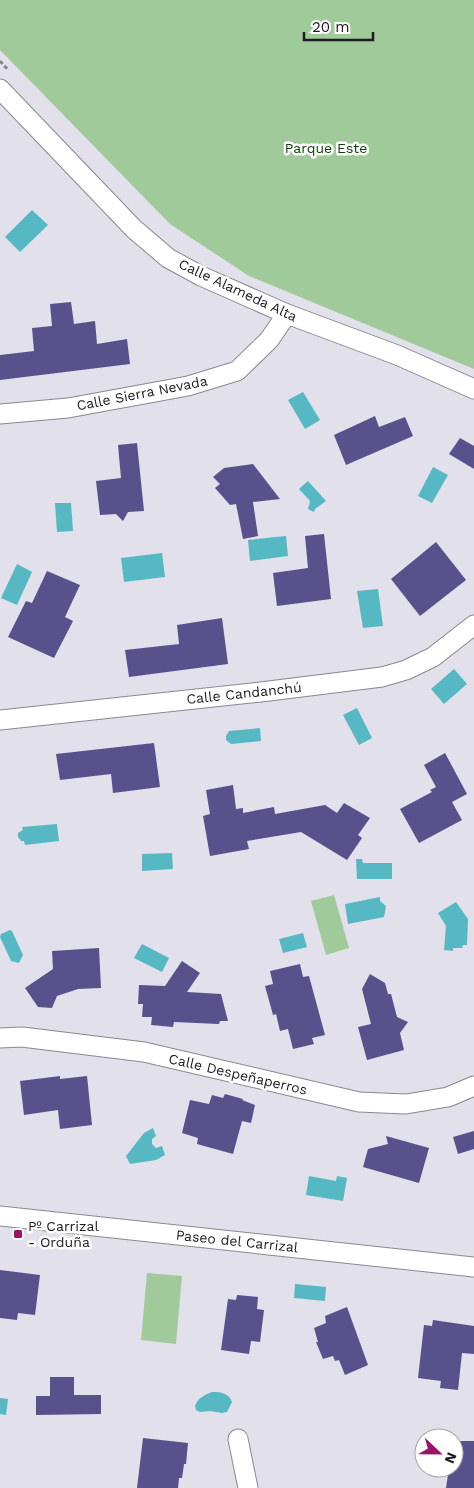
<svg xmlns="http://www.w3.org/2000/svg" width="474" height="1488" font-family="'Work Sans',sans-serif">
<style>
.green{fill:#a1ca9a}
.water{fill:#55b8c3}
.building{fill:#58518c}
.lines{fill:none;stroke-linecap:round;stroke-linejoin:round}
.street-casing{stroke:#898892;stroke-width:21}
.path{stroke:#87878e;stroke-width:3;stroke-dasharray:4 2.5;stroke-linecap:butt}
.street{stroke:#fff;stroke-width:19}
.poi-dot{fill:#9a1568;stroke:#fff;stroke-width:2}
.labels{text-anchor:middle;dominant-baseline:central;stroke-width:5;stroke-linejoin:round;paint-order:stroke}
.park-label{font-size:14px;fill:#0f4008;stroke:#fff}
.street-label{font-size:14px;fill:#1b1b1e;stroke:#fff}
.poi-label{font-size:14px;fill:#1b1b1e;stroke:#fff;text-anchor:start}
</style>
<rect width="100%" height="100%" fill="#e1e0eb"/>
<g class="green">
<polygon points="0,0 474,0 474,369 249,276 170,224 0,50"/>
<polygon points="334,895 349,948 326,955 311,901"/>
<polygon points="147,1273 182,1276 176,1344 141,1340"/>
</g>
<g class="water">
<polygon points="32,210 48,225 20,252 5,237"/>
<polygon points="303,392 320,420 305,429 288,400"/>
<polygon points="433,467 448,475 432,503 418,496"/>
<polygon points="308,481 326,501 315,509 314,512 308,509 310,501 299,489"/>
<polygon points="55,503 71,503 73,531 57,532"/>
<polygon points="286,536 288,556 250,561 248,540"/>
<polygon points="162,553 165,577 124,582 121,558"/>
<polygon points="17,564 32,572 17,605 1,598"/>
<polygon points="378,589 383,626 363,628 357,591"/>
<polygon points="454,669 467,684 444,704 431,689"/>
<polygon points="357,708 372,738 359,745 343,715"/>
<polygon points="260,728 261,741 231,744 226,740 226,736 229,731"/>
<polygon points="57,824 59,841 25,845 24,841 21,841 18,837 18,833 23,830 22,827"/>
<polygon points="172,853 173,869 142,871 142,854"/>
<polygon points="356,859 362,859 363,863 392,863 392,879 357,879"/>
<polygon points="380,897 380,901 386,906 384,917 348,924 345,904"/>
<polygon points="456,902 468,919 467,945 463,945 462,948 453,948 453,951 444,950 446,926 438,913"/>
<polygon points="10,930 12,931 23,955 19,963 11,961 0,937 1,934"/>
<polygon points="303,933 307,947 283,953 279,939"/>
<polygon points="142,944 169,958 162,972 134,958"/>
<polygon points="153,1128 156,1136 152,1139 152,1144 156,1148 162,1146 165,1155 156,1160 130,1164 126,1156 144,1133"/>
<polygon points="309,1176 336,1181 337,1176 347,1178 343,1201 306,1195"/>
<polygon points="295,1284 326,1287 325,1301 294,1298"/>
<path d="M212 1392C221 1392 229 1393 232 1402L227 1412 222 1413 210 1411 200 1412 196 1410 195 1406C198 1398 204 1395 212 1392Z"/>
<polygon points="0,1398 8,1399 6,1415 0,1414"/>
</g>
<g class="building">
<polygon points="71,302 74,324 95,321 97,344 127,339 130,364 0,380 0,355 34,351 32,328 52,326 50,304"/>
<polygon points="375,416 379,427 405,417 413,436 346,465 334,435"/>
<polygon points="460,438 474,446 474,469 449,454"/>
<polygon points="137,443 144,511 128,512 123,521 116,514 100,515 96,481 121,478 118,445"/>
<polygon points="253,464 280,499 253,502 258,536 243,539 236,504 230,505 215,488 220,484 213,477 224,468"/>
<polygon points="324,534 331,599 277,606 273,573 308,568 305,536"/>
<polygon points="436,542 466,580 420,616 391,579"/>
<polygon points="47,571 80,585 65,617 73,621 54,658 8,637 26,601 32,603"/>
<polygon points="222,618 228,664 129,677 125,650 179,644 177,625"/>
<polygon points="154,743 160,787 113,793 111,774 60,780 56,754"/>
<polygon points="445,753 467,794 452,802 462,820 419,843 400,809 432,792 430,790 436,787 424,765"/>
<polygon points="233,785 236,809 243,808 243,813 274,807 275,814 325,805 337,813 344,803 370,818 358,835 362,838 347,860 301,832 247,841 249,849 210,856 203,816 210,814 206,790"/>
<polygon points="99,948 101,988 78,989 57,996 52,1008 38,1007 25,988 53,969 52,951"/>
<polygon points="182,961 200,973 187,992 221,994 228,1021 220,1021 219,1024 174,1022 173,1027 151,1025 152,1017 142,1017 143,1004 138,1004 139,985 165,986"/>
<polygon points="300,964 303,977 309,976 325,1035 312,1038 314,1044 293,1049 288,1029 280,1031 276,1014 273,1015 265,986 273,984 270,971"/>
<polygon points="370,974 385,983 388,994 391,994 397,1017 408,1022 400,1033 404,1050 367,1060 358,1027 371,1024 362,989"/>
<polygon points="60,1076 60,1079 87,1076 92,1125 60,1129 58,1110 24,1115 20,1081"/>
<polygon points="225,1094 243,1099 242,1100 255,1105 251,1123 242,1121 233,1154 197,1144 198,1138 182,1133 190,1100 209,1104 212,1095 223,1098"/>
<polygon points="474,1131 474,1149 458,1154 453,1137"/>
<polygon points="386,1136 429,1148 419,1183 363,1167 368,1149 388,1144"/>
<polygon points="0,1270 40,1275 35,1315 18,1313 17,1320 0,1318"/>
<polygon points="237,1295 258,1297 257,1309 264,1310 260,1342 251,1341 249,1354 221,1350 228,1299 236,1300"/>
<polygon points="347,1307 368,1365 345,1375 339,1360 335,1361 333,1356 323,1359 316,1342 318,1342 314,1328 326,1323 325,1316"/>
<polygon points="433,1320 474,1326 474,1354 462,1353 458,1390 440,1388 441,1381 418,1378 424,1325 432,1326"/>
<polygon points="50,1377 74,1377 74,1395 101,1395 101,1414 36,1415 36,1396 50,1396"/>
<polygon points="143,1438 188,1443 186,1464 184,1464 182,1478 179,1478 178,1488 137,1488"/>
<polygon points="454,1441 474,1441 474,1488 446,1488 449,1468 454,1468"/>
</g>
<g class="lines">
<g class="street-casing">
<g id="street">
<polyline points="0,89 134,229 168,258 201,276 287,314 397,355 474,389"/>
<polyline points="0,414 68,408 188,386 237,371 269,340 287,314"/>
<polyline points="0,720 261,692 382,677 406,670 433,657 474,625"/>
<polyline points="0,1038 22,1037 144,1052 359,1102 406,1104 448,1097 474,1086"/>
<polyline points="0,1216 474,1267"/>
<polyline points="238,1439 248,1488"/>
</g>
</g>
<polyline class="path" points="0,61 8,70"/>
<use href="#street" class="street"/>
</g>
<rect class="poi-dot" x="13" y="1229" width="10" height="10" rx="2.5"/>
<g class="labels">
<g class="park-label">
<text x="326" y="148">Parque Este</text>
</g>
<g class="street-label">
<text transform="translate(238 290) rotate(25)">Calle Alameda Alta</text>
<text transform="translate(142 393) rotate(-11)">Calle Sierra Nevada</text>
<text transform="translate(244 693) rotate(-6)">Calle Candanchú</text>
<text transform="translate(238 1074) rotate(13)">Calle Despeñaperros</text>
<text transform="translate(237 1241) rotate(6)">Paseo del Carrizal</text>
</g>
<g class="poi-label">
<text x="28" y="1226">Pº Carrizal<tspan x="28" dy="16">- Orduña</tspan></text>
</g>
</g>
<g transform="translate(439 1453) rotate(112)"><circle r="24" fill="#ffffff" stroke="#a4a4a5"/>
<path d="M0-4L9 19L0 12L-9 19Z" fill="#9a1568"/>
<text y="-8" font-size="14" font-weight="bold" text-anchor="middle" fill="#1b1b1e">N</text>
</g>
<path d="M304 32v8h69v-8" fill="none" stroke="#1b1b1e" stroke-width="2.5"/>
<text x="312" y="32" font-size="15" fill="#1b1b1e" stroke="#ffffff" stroke-width="4" paint-order="stroke">20 m</text>
</svg>
